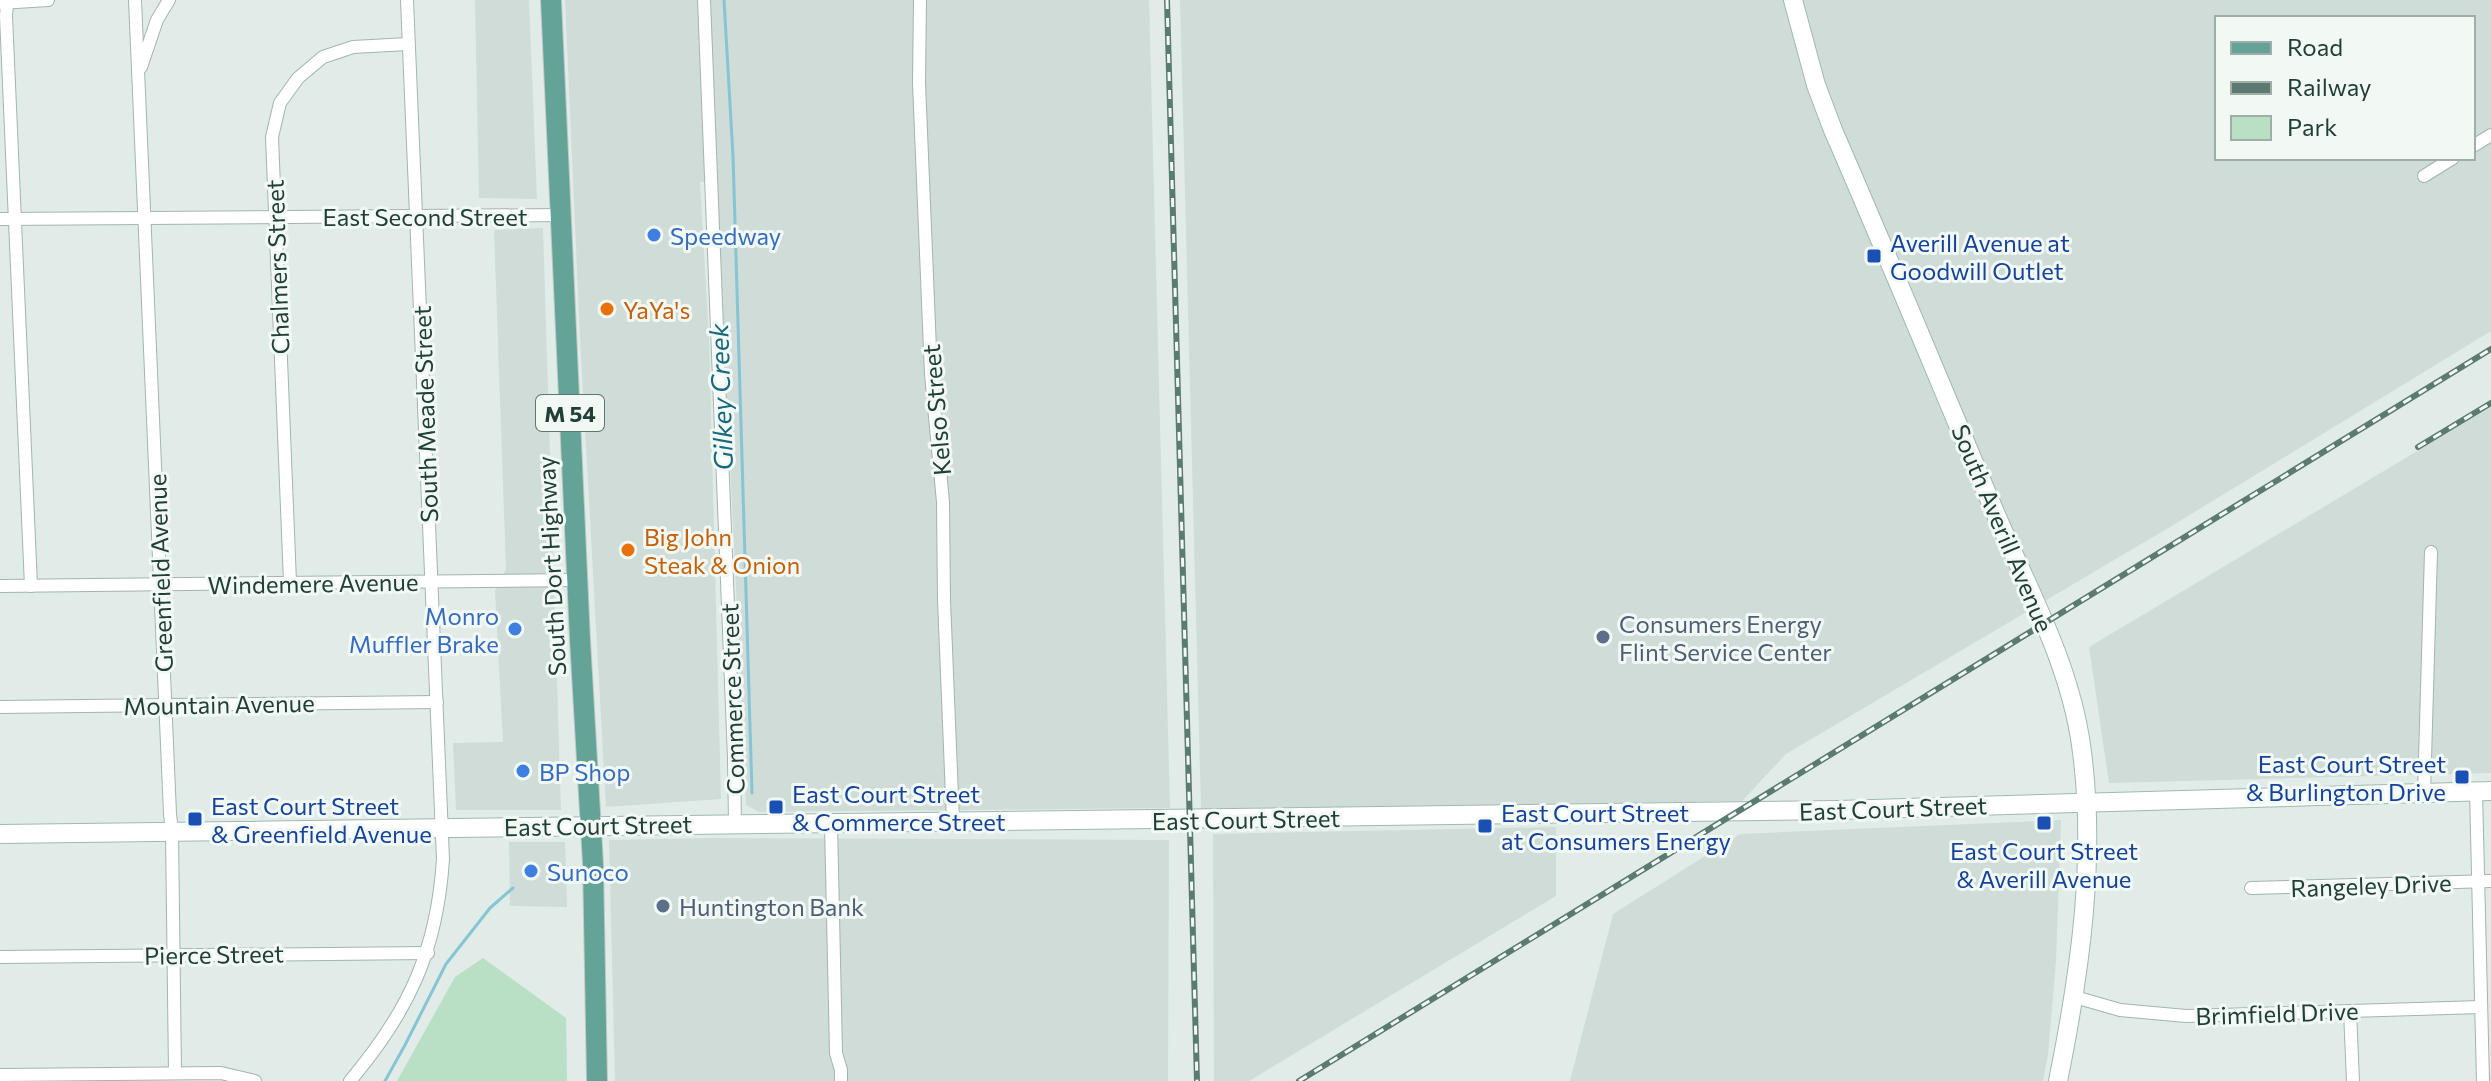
<svg xmlns="http://www.w3.org/2000/svg" width="2491" height="1081" font-family="Commissioner,sans-serif">
<style>
.built{fill:#cfdcd7;fill-rule:evenodd}
.green{fill:#b9dfc4}
.lines{fill:none;stroke-linecap:round;stroke-linejoin:round}
.stream{stroke:#86c5d4;stroke-width:3}
.street-casing{stroke:#a4b4af;stroke-width:14}
.secondary-casing{stroke:#9fb9b0;stroke-width:20}
.primary-casing{stroke:#c1c9c7;stroke-width:22}
.street{stroke:#fff;stroke-width:12}
.secondary{stroke:#fff;stroke-width:18}
.primary{stroke:#63a496;stroke-width:20}
.rail-casing{stroke:#5b7a72;stroke-width:6}
.rail{stroke:#f2f9f5;stroke-width:3;stroke-dasharray:9;stroke-linecap:butt}
.shop-dot{fill:#3f7fe0;stroke:#f2f9f5;stroke-width:3}
.transit-dot{fill:#1a4fb4;stroke:#f2f9f5;stroke-width:3}
.food-dot{fill:#e8710a;stroke:#f2f9f5;stroke-width:3}
.service-dot{fill:#5c6f8a;stroke:#f2f9f5;stroke-width:3}
.labels{text-anchor:middle;dominant-baseline:central;stroke-width:6;stroke-linejoin:round;paint-order:stroke}
.shield{fill:#f2f9f5;stroke:#607670;stroke-width:2}
.shield-label{font-size:22px;font-weight:bold;fill:#213e37}
.street-label{font-size:24px;fill:#213e37;stroke:#f2f9f5}
.shop-label{font-size:24px;fill:#366cbe;stroke:#f2f9f5;text-anchor:start}
.transit-label{font-size:24px;fill:#164399;stroke:#f2f9f5;text-anchor:start}
.food-label{font-size:24px;fill:#c56008;stroke:#f2f9f5;text-anchor:start}
.service-label{font-size:24px;fill:#4e5e75;stroke:#f2f9f5;text-anchor:start}
.water-label{font-size:26px;font-style:italic;fill:#18687d;stroke:#f2f9f5}
</style>
<rect width="100%" height="100%" fill="#e1ece8"/>
<g class="built">
<polygon points="475,0 529,0 537,199 479,198"/>
<polygon points="565,0 1149,0 1170,808 759,812 746,805 717,181 700,182 709,337 721,799 606,807 580,338"/>
<path d="M1180 0H2491V331L2170 527 1786 754 1742 801 1201 809ZM2217 18H2473V158H2217Z"/>
<polygon points="543,228 561,810 456,810 453,743 503,742 495,591 506,569 494,230"/>
<polygon points="2491,407 2491,773 2109,783 2089,647"/>
<polygon points="2061,820 2056,961 2048,1055 2043,1081 1570,1081 1613,914 1740,834"/>
<polygon points="1556,827 1556,896 1249,1081 1214,1081 1213,834"/>
<polygon points="713,838 1169,840 1168,1081 615,1081 609,840"/>
<polygon points="509,842 565,842 567,907 510,906"/>
</g>
<polygon class="green" points="483,958 566,1018 567,1081 397,1081 455,977"/>
<g class="lines">
<g class="stream">
<polyline points="724,0 733,156 752,793"/>
<polyline points="385,1081 405,1045 446,964 490,908 513,888"/>
</g>
<g class="street-casing">
<g id="street">
<polyline points="135,0 170,814 172,832 175,1073"/>
<polyline points="704,0 734,758 735,823"/>
<polyline points="920,0 919,83 931,374 943,502 944,600 953,821"/>
<polyline points="0,3 48,0"/>
<polyline points="7,3 6,16 31,586"/>
<polyline points="141,67 157,20 169,0"/>
<polyline points="2473,146 2491,135"/>
<polyline points="2424,176 2453,158"/>
<polyline points="0,219 562,215"/>
<polyline points="290,582 272,137 280,103 298,78 323,57 353,47 408,44"/>
<polyline points="0,586 577,580"/>
<polyline points="0,707 437,702"/>
<polyline points="2476,791 2483,1081"/>
<polyline points="2424,793 2431,552"/>
<polyline points="831,823 836,1053 841,1070 841,1081"/>
<polyline points="2251,888 2491,881"/>
<polyline points="0,957 428,953"/>
<polyline points="2075,997 2120,1010 2186,1016 2481,1007"/>
<polyline points="2350,1011 2353,1081"/>
<polyline points="0,1075 221,1073 255,1081"/>
<path d="M350 1081C409 1011 437 951 443 859L407 0"/>
</g>
</g>
<g class="secondary-casing">
<g id="secondary">
<path d="M1793 0 1816 85 1833 130C1887 254 1938 378 1991 503 2024 582 2069 659 2081 745 2097 856 2080 973 2058 1081"/>
<polyline points="0,834 1838,810 2491,791"/>
</g>
</g>
<g class="primary-casing">
<polyline id="primary" points="551,0 580,640 593,864 597,1081"/>
</g>
<use href="#street" class="street"/>
<use href="#secondary" class="secondary"/>
<use href="#primary" class="primary"/>
<g class="rail-casing">
<g id="rail">
<polyline points="1167,0 1197,1081"/>
<polyline points="2418,447 2491,403"/>
<polyline points="1299,1081 2491,349"/>
</g>
</g>
<use href="#rail" class="rail"/>
</g>
<g class="shop-dot">
<circle cx="654" cy="235" r="8"/>
<circle cx="515" cy="629" r="8"/>
<circle cx="523" cy="771" r="8"/>
<circle cx="531" cy="871" r="8"/>
</g>
<g class="transit-dot">
<rect x="1866" y="248" width="16" height="16" rx="4"/>
<rect x="2454" y="769" width="16" height="16" rx="4"/>
<rect x="768" y="799" width="16" height="16" rx="4"/>
<rect x="187" y="811" width="16" height="16" rx="4"/>
<rect x="2036" y="815" width="16" height="16" rx="4"/>
<rect x="1477" y="818" width="16" height="16" rx="4"/>
</g>
<g class="food-dot">
<circle cx="607" cy="309" r="8"/>
<circle cx="628" cy="550" r="8"/>
</g>
<g class="service-dot">
<circle cx="1603" cy="637" r="8"/>
<circle cx="663" cy="906" r="8"/>
</g>
<g class="labels">
<rect class="shield" x="536" y="395" width="68" height="36" rx="6"/>
<g class="shield-label">
<text x="570" y="413">M 54</text>
</g>
<g class="street-label">
<text x="425" y="216">East Second Street</text>
<text transform="translate(277 267) rotate(-92)">Chalmers Street</text>
<text transform="translate(936 410) rotate(-95)">Kelso Street</text>
<text transform="translate(425 414) rotate(-92)">South Meade Street</text>
<text transform="translate(2003 528) rotate(67)">South Averill Avenue</text>
<text transform="translate(551 566) rotate(-93)">South Dort Highway</text>
<text transform="translate(160 573) rotate(-92)">Greenfield Avenue</text>
<text transform="translate(313 583) rotate(-1)">Windemere Avenue</text>
<text transform="translate(732 699) rotate(-92)">Commerce Street</text>
<text transform="translate(219 704) rotate(-1)">Mountain Avenue</text>
<text transform="translate(1893 808) rotate(-2)">East Court Street</text>
<text transform="translate(1246 819) rotate(-1)">East Court Street</text>
<text transform="translate(598 825) rotate(-1)">East Court Street</text>
<text transform="translate(2371 885) rotate(-2)">Rangeley Drive</text>
<text transform="translate(214 954) rotate(-1)">Pierce Street</text>
<text transform="translate(2277 1013) rotate(-2)">Brimfield Drive</text>
</g>
<g class="shop-label">
<text x="670" y="235">Speedway</text>
<text x="499" y="615" text-anchor="end">Monro<tspan x="499" dy="28">Muffler Brake</tspan></text>
<text x="539" y="771">BP Shop</text>
<text x="547" y="871">Sunoco</text>
</g>
<g class="transit-label">
<text x="1890" y="242">Averill Avenue at<tspan x="1890" dy="28">Goodwill Outlet</tspan></text>
<text x="2446" y="763" text-anchor="end">East Court Street<tspan x="2446" dy="28">&amp; Burlington Drive</tspan></text>
<text x="792" y="793">East Court Street<tspan x="792" dy="28">&amp; Commerce Street</tspan></text>
<text x="211" y="805">East Court Street<tspan x="211" dy="28">&amp; Greenfield Avenue</tspan></text>
<text x="1501" y="812">East Court Street<tspan x="1501" dy="28">at Consumers Energy</tspan></text>
<text x="2044" y="850" text-anchor="middle">East Court Street<tspan x="2044" dy="28">&amp; Averill Avenue</tspan></text>
</g>
<g class="food-label">
<text x="623" y="309">YaYa's</text>
<text x="644" y="536">Big John<tspan x="644" dy="28">Steak &amp; Onion</tspan></text>
</g>
<g class="service-label">
<text x="1619" y="623">Consumers Energy<tspan x="1619" dy="28">Flint Service Center</tspan></text>
<text x="679" y="906">Huntington Bank</text>
</g>
<g class="water-label">
<text transform="translate(720 397) rotate(-92)">Gilkey Creek</text>
</g>
</g>
<rect x="2215" y="16" width="260" height="144" fill="#f2f9f5" stroke="#9eaea9" stroke-width="2"/>
<rect x="2231" y="42" width="40" height="12" fill="#63a496" stroke="#9eaea9" stroke-width="2"/>
<text x="2287" y="56" font-size="24" fill="#213e37">Road</text>
<rect x="2231" y="82" width="40" height="12" fill="#5b7a72" stroke="#9eaea9" stroke-width="2"/>
<text x="2287" y="96" font-size="24" fill="#213e37">Railway</text>
<rect x="2231" y="116" width="40" height="24" fill="#b9dfc4" stroke="#9eaea9" stroke-width="2"/>
<text x="2287" y="136" font-size="24" fill="#213e37">Park</text>
</svg>
